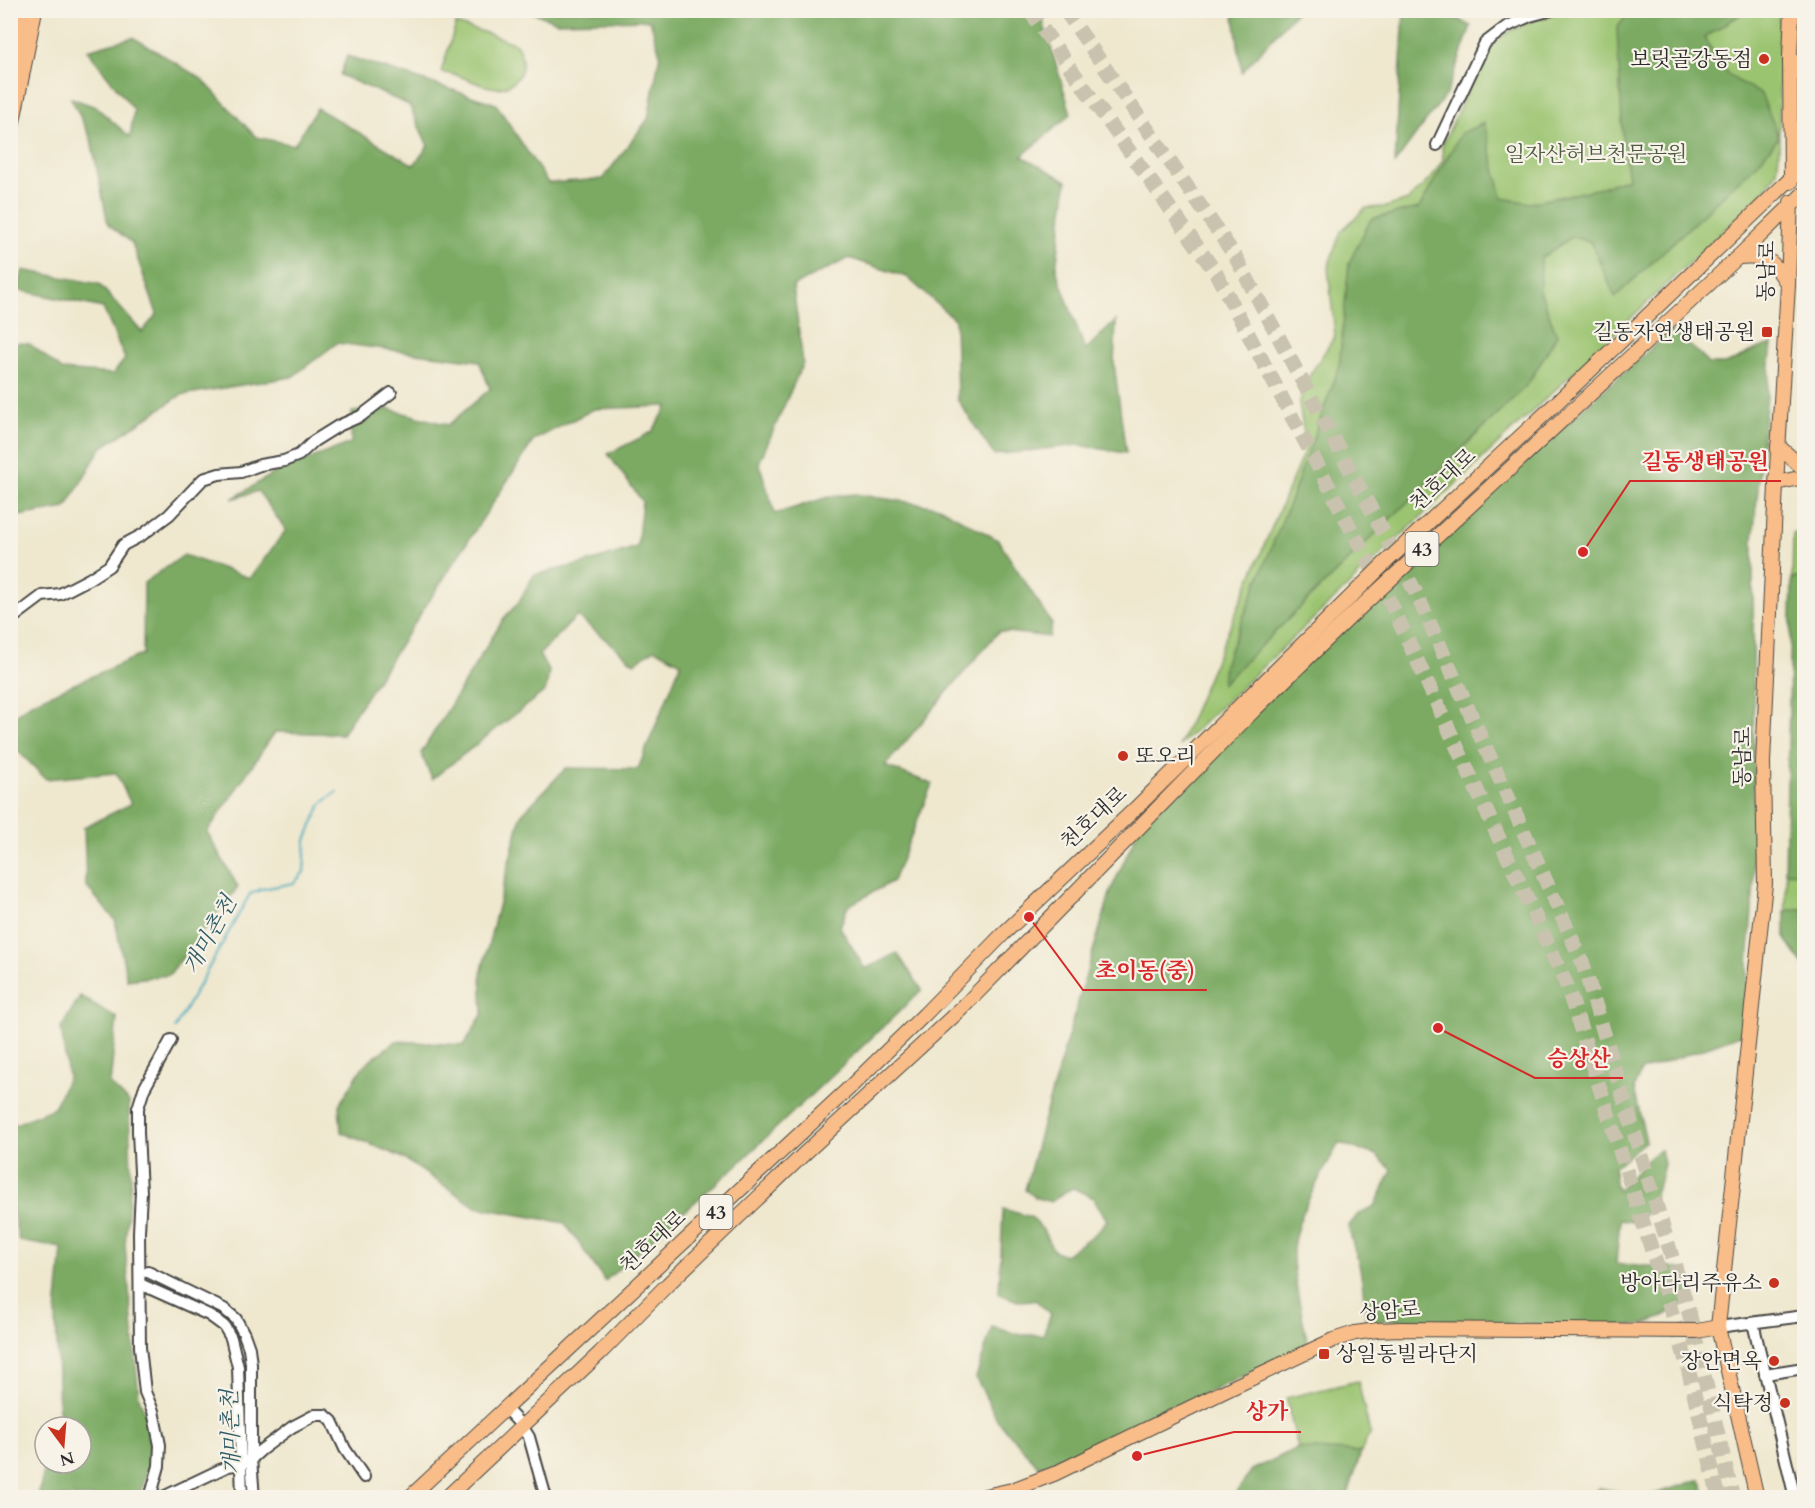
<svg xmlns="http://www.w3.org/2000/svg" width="1815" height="1508" font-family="Cardo,'Noto Serif KR',serif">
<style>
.green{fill:#9bc471;stroke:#63784e;stroke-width:1.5}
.forest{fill:#7caa63;stroke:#546a47;stroke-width:1.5}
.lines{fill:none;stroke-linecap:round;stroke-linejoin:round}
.stream{stroke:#3ea9be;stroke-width:2}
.highway-tunnel{stroke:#c8c2ae;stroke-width:15;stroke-dasharray:15 8;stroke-linecap:butt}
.minor-casing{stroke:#484744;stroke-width:14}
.major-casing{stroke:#484744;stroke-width:16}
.minor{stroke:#fff;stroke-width:10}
.major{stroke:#f8bd89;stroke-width:14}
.poi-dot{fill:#c8321e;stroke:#f7f3e8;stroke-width:2}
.labels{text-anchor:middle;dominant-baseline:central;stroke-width:4.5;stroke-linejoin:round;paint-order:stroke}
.shield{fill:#f7f3e8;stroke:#686764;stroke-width:1.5}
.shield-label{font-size:20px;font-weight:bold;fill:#2b2b2b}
.poi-label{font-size:21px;fill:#2b2b2b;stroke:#f7f3e8;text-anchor:end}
.park-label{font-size:21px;fill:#4d5940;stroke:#f7f3e8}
.street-label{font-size:21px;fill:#2b2b2b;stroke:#f7f3e8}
.water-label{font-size:22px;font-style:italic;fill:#335d66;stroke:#f7f3e8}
.leader{fill:none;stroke:#d62828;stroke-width:2}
.callout-dot{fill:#d62828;stroke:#f7f3e8;stroke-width:2}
.callout-label{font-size:22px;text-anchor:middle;font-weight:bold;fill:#d62828;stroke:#f7f3e8;stroke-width:4.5;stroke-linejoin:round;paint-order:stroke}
</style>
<rect width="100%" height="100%" fill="#f7f3e8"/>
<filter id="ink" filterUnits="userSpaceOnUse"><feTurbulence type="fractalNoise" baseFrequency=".0167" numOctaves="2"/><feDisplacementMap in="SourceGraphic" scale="12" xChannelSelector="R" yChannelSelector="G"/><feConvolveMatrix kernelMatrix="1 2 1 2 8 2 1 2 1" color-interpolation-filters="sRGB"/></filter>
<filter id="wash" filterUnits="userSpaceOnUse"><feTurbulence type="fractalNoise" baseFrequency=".008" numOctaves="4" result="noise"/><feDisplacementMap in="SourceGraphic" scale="24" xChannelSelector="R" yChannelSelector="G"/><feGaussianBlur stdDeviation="1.35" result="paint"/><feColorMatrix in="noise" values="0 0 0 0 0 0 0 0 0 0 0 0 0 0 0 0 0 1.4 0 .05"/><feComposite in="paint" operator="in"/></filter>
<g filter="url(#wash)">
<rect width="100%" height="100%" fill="#efe8cf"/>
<g class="green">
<polygon points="1568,11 1779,11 1779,153 1777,172 1765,191 1179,746 1306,447 1299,403 1309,376 1335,336 1328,267 1341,231 1366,208 1386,207 1408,200 1432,177 1443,160 1442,146 1488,46 1510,31 1533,20"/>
<path d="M456 24 490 34 516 44C522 53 525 65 519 75 504 99 478 83 459 76 453 74 447 74 441 72Z"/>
<polygon points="1793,533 1804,534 1804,965 1785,939"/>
<polygon points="1358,1381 1370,1433 1361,1452 1347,1497 1233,1498 1252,1470 1298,1448 1286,1398"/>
</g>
<g class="forest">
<polygon points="1233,10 1297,10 1297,11 1242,72"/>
<polygon points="1631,10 1746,11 1704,38 1729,76 1761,94 1779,137 1759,162 1615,297 1591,242 1572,237 1541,258 1540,291 1557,335 1528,384 1222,684 1224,665 1294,491 1339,367 1349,263 1371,219 1419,208 1461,133 1484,123 1502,198 1530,203 1596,189 1629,178 1623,143 1617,28"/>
<polygon points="528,11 1040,11 1071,114 1022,156 1067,181 1056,269 1085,350 1116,321 1114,364 1126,453 1078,445 994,455 957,399 955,320 907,277 849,258 793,286 803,363 759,463 775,514 828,497 855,494 939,507 998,540 1052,624 1049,637 999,631 885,766 932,784 893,881 848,906 840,927 865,969 897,953 922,990 736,1166 605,1281 565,1223 476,1207 401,1157 341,1132 339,1105 363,1066 396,1041 464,1045 483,1013 481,974 521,815 566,768 638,769 681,663 655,649 634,663 577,616 539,655 549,671 546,690 432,779 421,753 504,618 518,603 534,575 586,563 637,547 642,501 608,454 652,432 668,406 594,409 534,440 342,734 275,732 207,832 238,887 169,975 127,980 115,920 86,886 84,827 131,804 116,773 46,779 11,744 11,718 31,703 143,654 144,583 184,555 250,578 286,530 258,491 232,499 276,472 351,443 352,412 389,409 448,425 490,389 479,361 337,343 292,377 181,395 101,448 66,508 11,517 11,342 30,344 62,370 113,374 125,359 103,308 18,290 23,270 99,284 142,332 157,314 132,243 108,224 91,139 71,98 96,107 130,137 134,110 87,50 133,37 202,79 256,137 294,145 317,108 414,165 428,146 409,105 340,75 347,56 496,104 548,183 603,179 648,119 660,54 650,20 557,22"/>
<polygon points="1404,11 1443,11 1471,26 1447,93 1395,163"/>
<path d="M1671 331 1699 353 1708 364H1724L1738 359 1751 351 1772 344 1753 540 1754 882 1743 1034 1641 1071 1634 1088 1646 1141 1614 1167 1615 1183 1618 1190 1652 1155 1661 1150 1664 1164 1659 1184 1647 1213 1633 1222 1620 1220 1616 1263 1637 1266H1665L1684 1270 1692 1285 1681 1306 1660 1318 1642 1325 1575 1326 1404 1320H1385L1366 1324 1365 1303 1360 1268 1348 1227 1359 1213 1375 1206 1392 1170 1376 1155 1339 1143C1322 1174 1291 1223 1293 1258 1294 1285 1303 1317 1308 1345L1214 1390 1039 1467 998 1421 976 1378 992 1327 1021 1335H1043L1051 1314 1035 1300 1018 1301 999 1294 1003 1209 1031 1217 1043 1230 1053 1250 1065 1255 1097 1232 1107 1220 1092 1197 1073 1188 1063 1193 1051 1202 1037 1198 1025 1190 1042 1125 1111 890 1144 817 1396 574Z"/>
<polygon points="1804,577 1804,872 1802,873 1785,872 1792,579"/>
<polygon points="1804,908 1804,965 1785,939 1785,911"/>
<polygon points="80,996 117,1018 110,1084 129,1102 131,1180 125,1245 139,1397 153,1436 149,1468 139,1497 38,1497 46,1463 81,1463 81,1427 56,1427 59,1414 56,1314 62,1248 19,1241 11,1203 11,1126 54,1108 68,1077 61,1028"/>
<polygon points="1298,1448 1361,1452 1347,1497 1233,1497 1252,1470"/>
<polygon points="1701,1479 1706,1497 1581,1497 1599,1488 1646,1497"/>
</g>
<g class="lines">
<g class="stream">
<polyline points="175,1028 250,894 262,889 294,883 304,872 306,840 321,804 337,792"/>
<polyline points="239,1335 244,1350 246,1422"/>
<polyline points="247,1479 248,1498"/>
</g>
</g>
</g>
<g filter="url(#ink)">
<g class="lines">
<g class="highway-tunnel">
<polyline points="1029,10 1216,273 1393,608 1567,986 1673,1316 1687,1364 1719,1498"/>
<polyline points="1065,10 1235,256 1416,593 1582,961 1690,1316 1733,1498"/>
</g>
<g class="minor-casing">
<g id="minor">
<polyline points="1437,145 1485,43 1506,27 1530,16 1552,10"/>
<polyline points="10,620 42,596 60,594 89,579 109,566 123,545 142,535 169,515 203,479 219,474 241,472 260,465 284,461 299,455 314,441 338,426 361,416 391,393"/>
<polyline points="148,1272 224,1309 236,1319 244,1334 249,1348 251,1364 251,1459 254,1498"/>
<polyline points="140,1284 209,1315 224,1326 231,1338 238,1367 242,1498"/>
<polyline points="1753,1323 1795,1498"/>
<polyline points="1718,1327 1804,1316"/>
<polyline points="1765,1374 1804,1368"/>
<polyline points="505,1408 522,1426 529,1437 546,1498"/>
<polyline points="150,1498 159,1466 160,1445 153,1411 145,1392 140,1347 139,1232 141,1192 138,1132 138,1108 144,1089 171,1040"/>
<polyline points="161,1498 228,1466 241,1464 251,1459 261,1450 292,1427 315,1415 325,1415 332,1421 345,1449 364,1477"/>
</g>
</g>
<g class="major-casing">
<g id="major">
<polyline points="1790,57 1804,77"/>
<polyline points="10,73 21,10"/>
<polyline points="10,137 35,10"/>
<polyline points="1791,182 1790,57 1792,10"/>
<path d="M1738 257C1767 254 1773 260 1788 285"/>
<polyline points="1778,446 1804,469"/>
<polyline points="1776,483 1804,477"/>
<polyline points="409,1498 847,1090 925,1014 1003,934 1136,808 1387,561 1549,410 1804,166"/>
<polyline points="446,1498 600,1353 668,1284 804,1154 962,1008 1254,710 1350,617 1738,257 1804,193"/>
<polyline points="976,1498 1012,1490 1054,1474 1231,1388 1333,1340 1355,1333 1377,1330 1400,1329 1697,1331 1718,1327"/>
<polyline points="1757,1498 1718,1327 1765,884 1763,762 1776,485 1788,285 1791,202"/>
</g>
</g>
<use href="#minor" class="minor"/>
<use href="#major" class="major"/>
</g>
</g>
<g class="poi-dot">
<circle cx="1764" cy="59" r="6"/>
<rect x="1761" y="326" width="12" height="12" rx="3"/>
<circle cx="1123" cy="756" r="6"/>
<circle cx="1774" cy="1283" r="6"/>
<rect x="1318" y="1348" width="12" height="12" rx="3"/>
<circle cx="1774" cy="1361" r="6"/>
<circle cx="1785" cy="1403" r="6"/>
</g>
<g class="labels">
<g class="shield">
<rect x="1405.5" y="532" width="33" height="34" rx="4.5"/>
<rect x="699.5" y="1195" width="33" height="34" rx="4.5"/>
</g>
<g class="shield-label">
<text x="1422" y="549">43</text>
<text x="716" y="1212">43</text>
</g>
<g class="poi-label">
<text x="1752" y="59">보릿골강동점</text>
<text x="1755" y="332">길동자연생태공원</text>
<text x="1135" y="756" text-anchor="start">또오리</text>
<text x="1762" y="1283">방아다리주유소</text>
<text x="1336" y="1354" text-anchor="start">상일동빌라단지</text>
<text x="1762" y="1361">장안면옥</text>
<text x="1773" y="1403">식탁정</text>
</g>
<g class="park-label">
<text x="1596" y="154">일자산허브천문공원</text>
</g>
<g class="street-label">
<text transform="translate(1767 271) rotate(-88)">동남로</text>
<text transform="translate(1443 480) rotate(-43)">천호대로</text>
<text transform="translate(1743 757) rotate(-89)">동남로</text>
<text transform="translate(1094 818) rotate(-43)">천호대로</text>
<text transform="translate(653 1242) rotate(-43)">천호대로</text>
<text transform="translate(1390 1311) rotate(-4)">상암로</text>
</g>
<g class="water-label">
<text transform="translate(210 935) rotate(-61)">개미촌천</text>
<text transform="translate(231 1432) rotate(-92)">개미촌천</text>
</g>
</g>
<path class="leader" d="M1583 552L1630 481H1781M1029 917L1083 990H1207M1438 1028L1535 1078H1623M1137 1456L1234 1432H1301"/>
<g class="callout-dot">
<circle cx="1583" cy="552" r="6"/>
<circle cx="1029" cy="917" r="6"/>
<circle cx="1438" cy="1028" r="6"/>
<circle cx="1137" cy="1456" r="6"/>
</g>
<g class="callout-label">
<text x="1705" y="469">길동생태공원</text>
<text x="1145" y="978">초이동(중)</text>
<text x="1579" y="1066">승상산</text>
<text x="1267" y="1419">상가</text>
</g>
<rect width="1815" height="1508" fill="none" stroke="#f7f3e8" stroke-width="36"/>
<g transform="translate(63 1445) rotate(164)"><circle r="28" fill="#f7f3e8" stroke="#a5a39c" stroke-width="1.5"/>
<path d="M0-4.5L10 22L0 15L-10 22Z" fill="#c8321e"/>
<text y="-9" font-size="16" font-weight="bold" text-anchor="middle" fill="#2b2b2b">N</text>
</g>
</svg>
